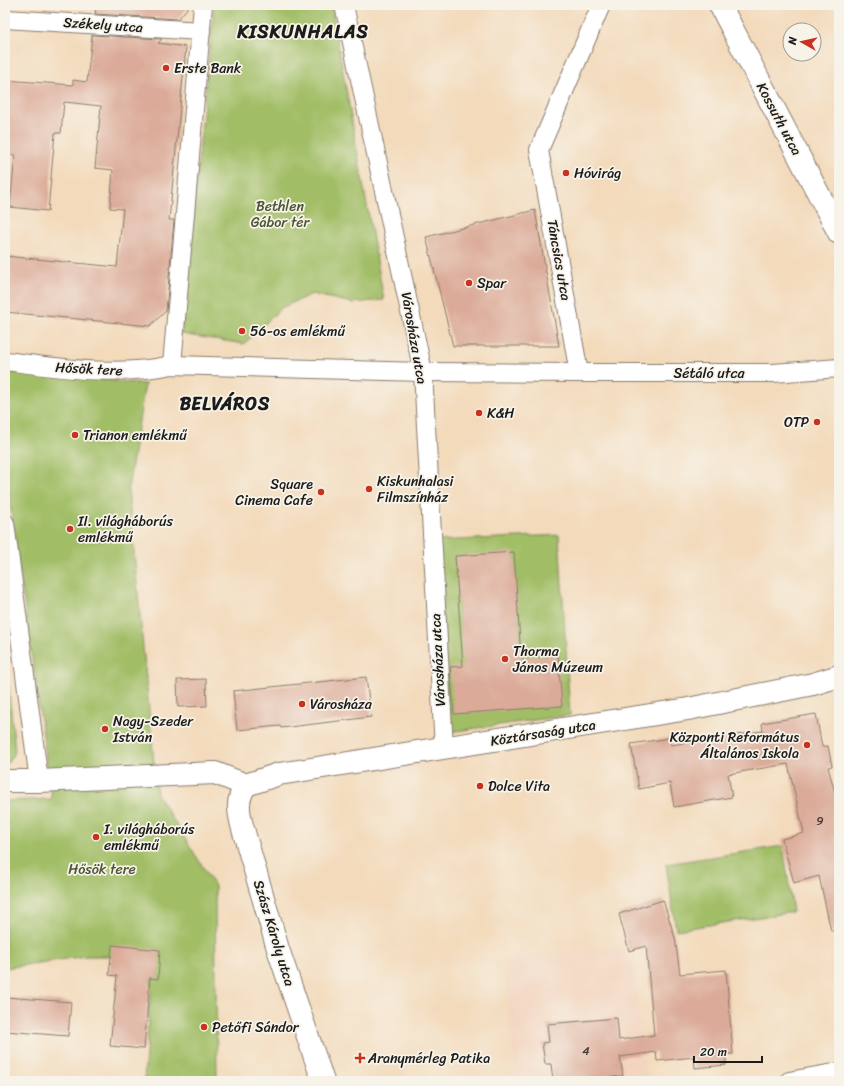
<svg xmlns="http://www.w3.org/2000/svg" width="844" height="1086" font-family="Sriracha,sans-serif">
<style>
.built{fill:#f3d4bf}
.green{fill:#a1be66;stroke:#5e6d41}
.building{fill:#dbaa98}
.lines{fill:none;stroke-linecap:round;stroke-linejoin:round}
.street-casing{stroke:#887b6c;stroke-width:20}
.secondary-casing{stroke:#887b6c;stroke-width:24}
.street{stroke:#fff;stroke-width:18}
.secondary{stroke:#fff;stroke-width:22}
.poi-dot{fill:#c8321e;stroke:#f7f3e8;stroke-width:1.5}
.labels{text-anchor:middle;dominant-baseline:central;stroke-width:3.5;stroke-linejoin:round;paint-order:stroke}
.number-label{font-size:12px;fill:#4c403b}
.street-label{font-size:14px;fill:#1c1c1c;stroke:#f7f3e8}
.poi-label{font-size:14px;fill:#1c1c1c;stroke:#f7f3e8;text-anchor:start}
.park-label{font-size:14px;fill:#4b5536;stroke:#f7f3e8}
.district-label{font-size:18px;font-weight:bold;letter-spacing:1px;fill:#1c1c1c;stroke:#f7f3e8}
</style>
<rect width="100%" height="100%" fill="#f7f3e8"/>
<filter id="ink" filterUnits="userSpaceOnUse"><feTurbulence type="fractalNoise" baseFrequency=".025" numOctaves="2"/><feDisplacementMap in="SourceGraphic" scale="8" xChannelSelector="R" yChannelSelector="G"/><feConvolveMatrix kernelMatrix="1 2 1 2 8 2 1 2 1" color-interpolation-filters="sRGB"/></filter>
<filter id="wash" filterUnits="userSpaceOnUse"><feTurbulence type="fractalNoise" baseFrequency=".012" numOctaves="4" result="noise"/><feDisplacementMap in="SourceGraphic" scale="16" xChannelSelector="R" yChannelSelector="G"/><feGaussianBlur stdDeviation="0.9" result="paint"/><feColorMatrix in="noise" values="0 0 0 0 0 0 0 0 0 0 0 0 0 0 0 0 0 1.4 0 .05"/><feComposite in="paint" operator="in"/></filter>
<g filter="url(#wash)">
<rect width="100%" height="100%" fill="#f3dabb"/>
<polygon class="built" points="617,946 633,964 646,1075 598,1081 516,1081 504,960"/>
<g class="green">
<polygon points="214,5 331,5 384,300 352,303 312,294 281,308 244,344 181,334"/>
<polygon points="5,370 145,384 128,489 157,794 215,886 217,1081 144,1081 153,956 86,956 5,968 5,801 52,799 5,467"/>
<polygon points="559,535 570,715 450,732 437,541"/>
<polygon points="8,679 15,752 5,767 5,680"/>
<polygon points="783,846 793,912 676,930 666,864"/>
</g>
<g id="blocks">
<g class="building">
<polygon points="96,5 190,5 178,19 95,14"/>
<polygon points="92,35 162,39 158,43 186,47 169,220 174,220 166,311 150,326 5,312 5,256 117,267 123,209 110,208 113,170 95,168 101,106 64,102 61,133 55,133 48,211 10,207 15,155 5,154 5,80 73,85 73,80 87,82"/>
<polygon points="535,210 559,346 453,346 426,237"/>
<polygon points="514,552 521,658 558,655 562,706 454,714 450,667 463,666 455,556"/>
<polygon points="366,677 371,717 281,728 280,726 237,730 233,691"/>
<polygon points="206,679 207,706 178,707 177,680"/>
<polygon points="816,714 822,747 828,746 832,766 828,767 839,808 839,930 831,931 819,876 794,883 782,839 804,833 788,764 728,774 732,797 674,807 670,783 639,789 631,744 670,738 671,745 763,731 762,723"/>
<polygon points="663,900 675,938 680,974 726,970 733,1054 726,1054 726,1065 695,1068 694,1057 657,1061 656,1052 620,1057 623,1076 575,1081 553,1081 551,1064 545,1064 542,1043 549,1042 547,1024 617,1018 619,1040 654,1035 646,946 629,951 619,914"/>
<polygon points="112,945 160,950 158,979 150,978 144,1049 110,1046 117,976 109,975"/>
<polygon points="5,997 71,1002 68,1036 5,1031"/>
</g>
</g>
</g>
<g filter="url(#ink)">
<use href="#blocks" fill-opacity="0" stroke="#887b6c" stroke-width="1"/>
<g class="lines">
<g class="street-casing">
<g id="street">
<polyline points="344,5 423,372 444,748"/>
<polyline points="5,19 201,31"/>
<path d="M5 361C61 368 116 377 172 365L423 372 579 373 539 150 601 5"/>
<polyline points="172,365 203,5"/>
<polyline points="579,373 773,373 839,368"/>
<polyline points="5,523 39,781"/>
<polyline points="789,1081 839,1072"/>
</g>
</g>
<g class="secondary-casing">
<g id="secondary">
<polyline points="720,5 839,233"/>
<polyline points="5,781 39,781 215,773 246,785"/>
<polyline points="246,785 279,774 688,709 813,684 839,676"/>
<path d="M246 785C236 800 238 811 243 829L278 949 323 1081"/>
</g>
</g>
<use href="#street" class="street"/>
<use href="#secondary" class="secondary"/>
</g>
</g>
<g class="poi-dot">
<circle cx="166" cy="68" r="4"/>
<circle cx="566" cy="173" r="4"/>
<circle cx="469" cy="283" r="4"/>
<circle cx="242" cy="331" r="4"/>
<circle cx="479" cy="413" r="4"/>
<circle cx="817" cy="422" r="4"/>
<circle cx="75" cy="435" r="4"/>
<circle cx="369" cy="489" r="4"/>
<circle cx="321" cy="492" r="4"/>
<circle cx="70" cy="529" r="4"/>
<circle cx="505" cy="659" r="4"/>
<circle cx="302" cy="704" r="4"/>
<circle cx="105" cy="729" r="4"/>
<circle cx="807" cy="745" r="4"/>
<circle cx="480" cy="786" r="4"/>
<circle cx="96" cy="837" r="4"/>
<circle cx="204" cy="1027" r="4"/>
<path d="M358 1052h4v4h4v4h-4v4h-4v-4h-4v-4h4z"/>
</g>
<g class="labels">
<g class="number-label">
<text x="820" y="821">9</text>
<text x="586" y="1051">4</text>
</g>
<g class="street-label">
<text transform="translate(103 25) rotate(4)">Székely utca</text>
<text transform="translate(779 119) rotate(62)">Kossuth utca</text>
<text transform="translate(559 260) rotate(80)">Táncsics utca</text>
<text transform="translate(414 338) rotate(80)">Városháza utca</text>
<text transform="translate(89 369) rotate(3)">Hősök tere</text>
<text x="709" y="373">Sétáló utca</text>
<text transform="translate(438 660) rotate(-93)">Városháza utca</text>
<text transform="translate(543 733) rotate(-9)">Köztársaság utca</text>
<text transform="translate(274 933) rotate(73)">Szász Károly utca</text>
</g>
<g class="poi-label">
<text x="174" y="68">Erste Bank</text>
<text x="574" y="173">Hóvirág</text>
<text x="477" y="283">Spar</text>
<text x="250" y="331">56-os emlékmű</text>
<text x="487" y="413">K&amp;H</text>
<text x="809" y="422" text-anchor="end">OTP</text>
<text x="83" y="435">Trianon emlékmű</text>
<text x="377" y="481">Kiskunhalasi<tspan x="377" dy="16">Filmszínház</tspan></text>
<text x="313" y="484" text-anchor="end">Square<tspan x="313" dy="16">Cinema Cafe</tspan></text>
<text x="78" y="521">II. világháborús<tspan x="78" dy="16">emlékmű</tspan></text>
<text x="513" y="651">Thorma<tspan x="513" dy="16">János Múzeum</tspan></text>
<text x="310" y="704">Városháza</text>
<text x="113" y="721">Nagy-Szeder<tspan x="113" dy="16">István</tspan></text>
<text x="799" y="737" text-anchor="end">Központi Református<tspan x="799" dy="16">Általános Iskola</tspan></text>
<text x="488" y="786">Dolce Vita</text>
<text x="104" y="829">I. világháborús<tspan x="104" dy="16">emlékmű</tspan></text>
<text x="212" y="1027">Petőfi Sándor</text>
<text x="368" y="1058">Aranymérleg Patika</text>
</g>
<g class="park-label">
<text x="280" y="206">Bethlen<tspan x="280" dy="16">Gábor tér</tspan></text>
<text x="102" y="869">Hősök tere</text>
</g>
<g class="district-label">
<text x="303" y="32">KISKUNHALAS</text>
<text x="225" y="404">BELVÁROS</text>
</g>
</g>
<rect width="844" height="1086" fill="none" stroke="#f7f3e8" stroke-width="20"/>
<g transform="translate(802 42) rotate(278)"><circle r="19" fill="#f7f3e8" stroke="#9f9d96"/>
<path d="M0-3L7 15L0 10L-7 15Z" fill="#c8321e"/>
<text y="-6" font-size="11" font-weight="bold" text-anchor="middle" fill="#1c1c1c">N</text>
</g>
<path d="M694 1056v6h68v-6" fill="none" stroke="#1c1c1c" stroke-width="2"/>
<text x="700" y="1056" font-size="12" fill="#1c1c1c" stroke="#f7f3e8" stroke-width="3" paint-order="stroke">20 m</text>
</svg>
